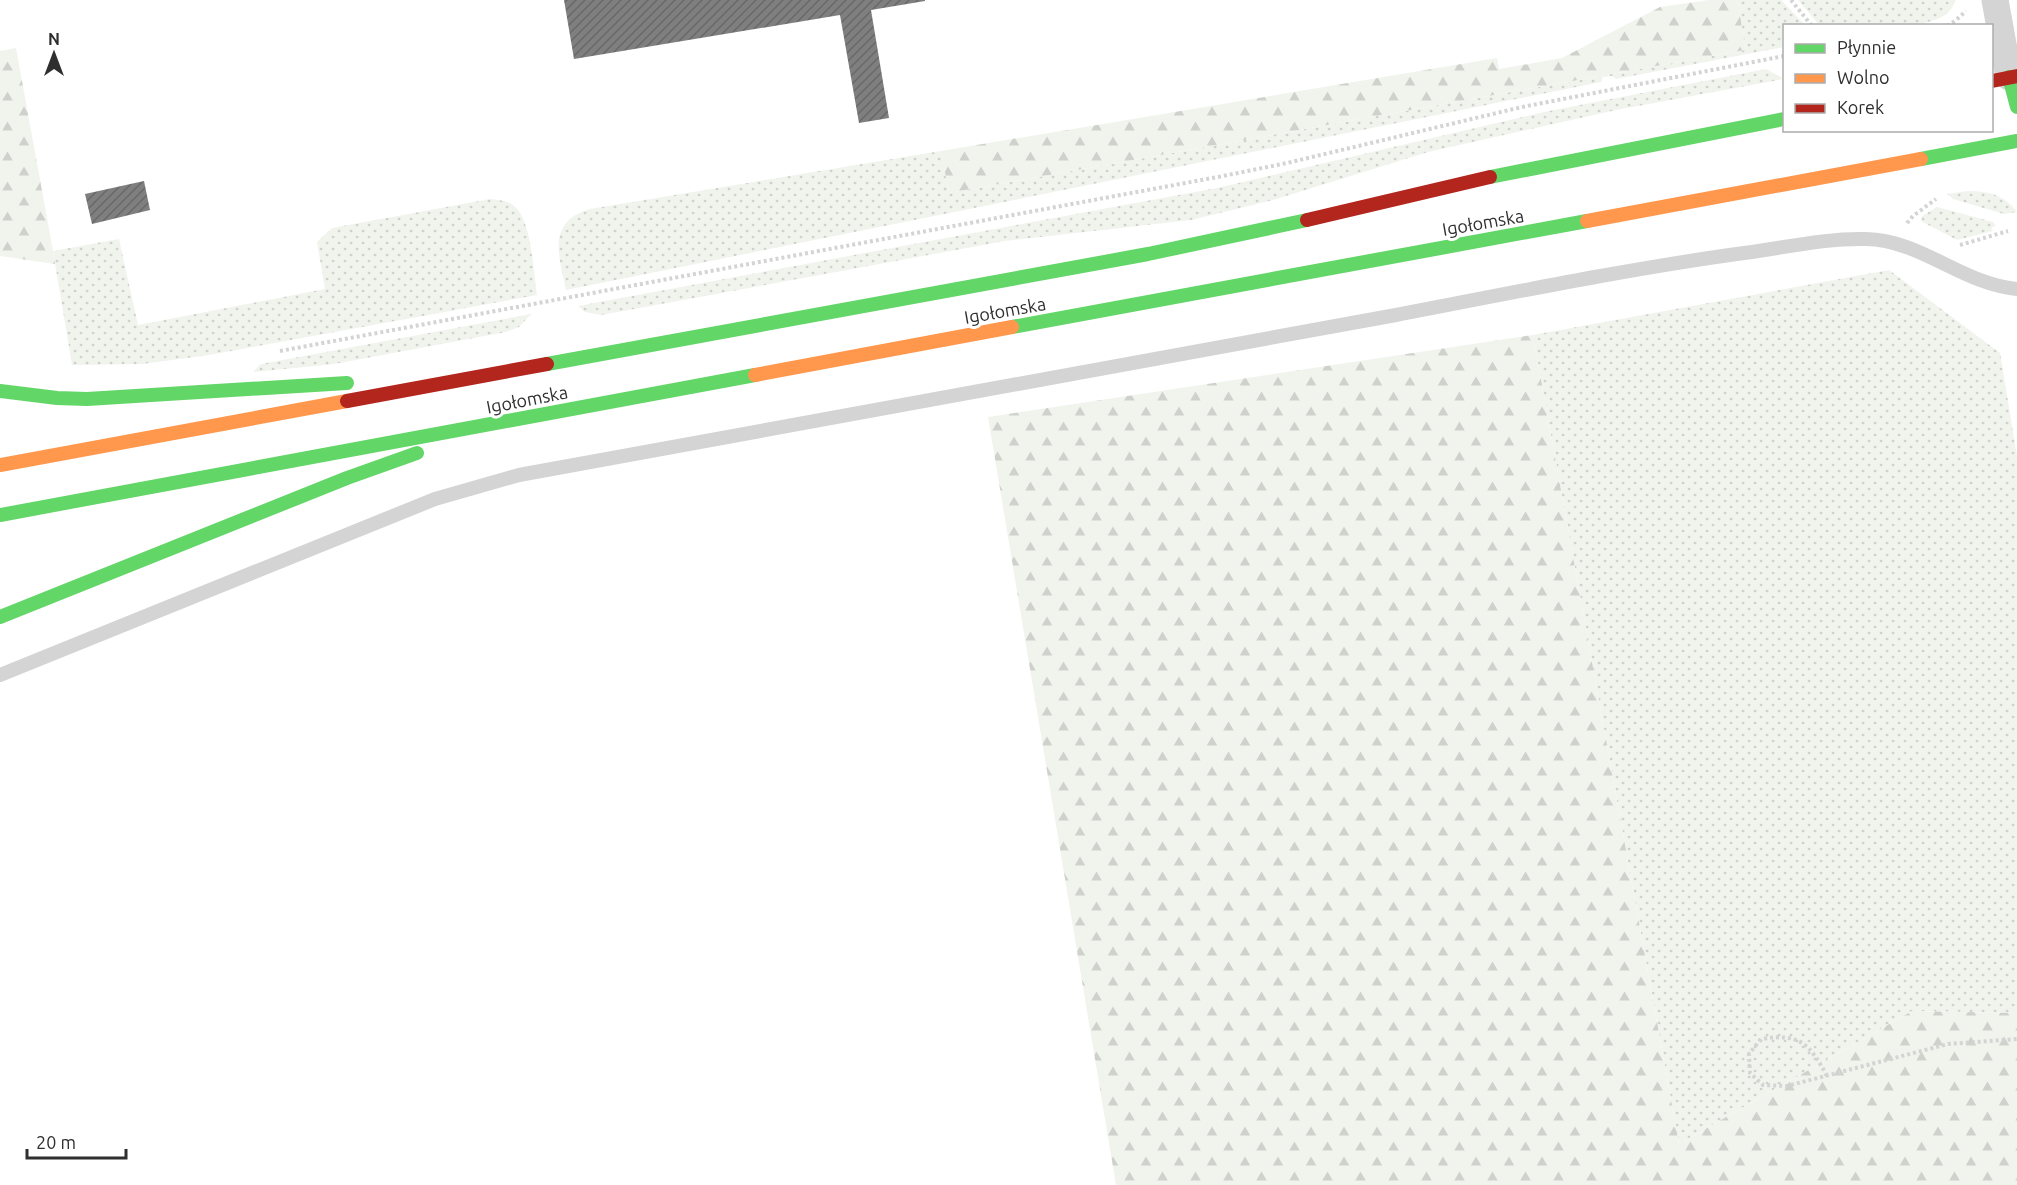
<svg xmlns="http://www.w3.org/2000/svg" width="2017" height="1185" font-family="Ubuntu,sans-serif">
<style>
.green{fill:url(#green-dots)}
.forest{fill:url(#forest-firs)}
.building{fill:url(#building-hatch)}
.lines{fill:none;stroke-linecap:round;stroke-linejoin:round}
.path{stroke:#d4d4d4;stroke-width:4;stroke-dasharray:3 3;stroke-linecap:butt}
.lane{stroke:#d4d4d4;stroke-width:14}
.street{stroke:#d4d4d4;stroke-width:27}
.fast{stroke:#63d668;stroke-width:14}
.slow{stroke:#ff974d;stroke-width:14}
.jam{stroke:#b3261e;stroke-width:14}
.labels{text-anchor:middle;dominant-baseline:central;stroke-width:6;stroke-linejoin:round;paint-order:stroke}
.street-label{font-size:18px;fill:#2f2f2f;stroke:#fff}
</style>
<defs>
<pattern id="green-dots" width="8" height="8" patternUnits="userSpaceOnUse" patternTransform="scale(1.5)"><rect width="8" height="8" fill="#f1f4ed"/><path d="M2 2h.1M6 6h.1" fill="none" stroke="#cfd2cc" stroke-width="1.8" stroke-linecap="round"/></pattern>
<pattern id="forest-firs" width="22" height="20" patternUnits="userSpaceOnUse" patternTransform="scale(1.5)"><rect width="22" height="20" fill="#f1f4ed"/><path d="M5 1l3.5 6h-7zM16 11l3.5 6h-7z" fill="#cfd2cc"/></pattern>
<pattern id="building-hatch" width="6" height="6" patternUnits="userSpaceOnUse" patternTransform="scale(1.5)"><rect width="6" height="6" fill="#7f7f7f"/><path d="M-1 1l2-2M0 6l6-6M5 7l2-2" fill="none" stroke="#686868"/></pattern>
</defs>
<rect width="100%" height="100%" fill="#fff"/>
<g class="green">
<path d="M1738 0H1781L1805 25 1784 26V47L1616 79 1612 76 1603 77 1601 82 566 290C559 256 546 222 590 209L941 151 949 193 1745 50Z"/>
<path d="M1798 0H1956C1953 6 1951 11 1945 15 1919 32 1852 26 1820 26Z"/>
<polygon points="1766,69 1784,79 1616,110 1428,152 1273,200 1191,220 1005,241 601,315 585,312 578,306 1217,188 1544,112"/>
<path d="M1968 191C1989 191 2004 195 2017 212L2004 214 1953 199 1947 194Z"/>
<path d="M490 199C497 200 506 200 513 205 532 219 533 271 537 295L209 355 142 364 72 365 53 251 119 239 138 325 325 289 317 242 332 228Z"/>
<polygon points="1937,207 1993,222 1996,226 1994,226 1991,229 1993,231 1957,240 1921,221 1922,216"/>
<polygon points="1889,270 2000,353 2017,456 2017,1013 1912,1011 1679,1144 1533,335"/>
<polygon points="531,314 519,327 506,332 334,364 253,372 261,364"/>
</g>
<g class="forest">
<polygon points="1709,0 1738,0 1745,50 949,193 941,151 1497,58 1499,69 1562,58 1660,7"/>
<polygon points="16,48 53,251 55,264 0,256 0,51"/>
<polygon points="1533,335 1679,1144 1912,1011 2017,1013 2017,1185 1116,1185 988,417"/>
</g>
<g class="building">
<polygon points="564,0 925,0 925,1 871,10 889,118 859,123 840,15 574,59"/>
<polygon points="144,181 150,210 92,224 85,194"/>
</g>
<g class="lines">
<g class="path">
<polyline points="1791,0 1812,26"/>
<polyline points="1947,26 1955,21 1966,11"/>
<polyline points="1907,223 1913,216 1936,199"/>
<polyline points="1960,245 2008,231"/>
<polyline points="280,351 1223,176 1287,163 1522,107 1784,56"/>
<path d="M1827 1076C1809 1043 1800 1033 1761 1039L1749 1054 1750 1073 1763 1085 1787 1086 1948 1044 2017 1039"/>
</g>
<path class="lane" d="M0 675 435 499 519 475C811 423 1103 370 1396 315 1511 293 1627 269 1744 253 1783 248 1825 238 1866 239 1921 240 1962 284 2017 289"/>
<polyline class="street" points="1995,0 2009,77"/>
<g class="fast">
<polyline points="2009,77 2017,107"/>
<polyline points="1921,159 2017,141"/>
<polyline points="1490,177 1784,119"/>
<polyline points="1012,327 1587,221"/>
<polyline points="547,364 1148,254 1307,220"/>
<polyline points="0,391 57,398 87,399 347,383"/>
<polyline points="0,515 755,375"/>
<polyline points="0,617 347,478 417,453"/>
</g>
<g class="slow">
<polyline points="1587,221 1921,159"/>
<polyline points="755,375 1012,327"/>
<polyline points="0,465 347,401"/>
</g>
<g class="jam">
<polyline points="1992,81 2017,76"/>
<polyline points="1307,220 1490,177"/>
<polyline points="347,401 547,364"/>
</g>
</g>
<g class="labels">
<g class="street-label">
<text transform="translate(1483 222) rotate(-10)">Igołomska</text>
<text transform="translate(1005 310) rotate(-10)">Igołomska</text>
<text transform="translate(527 399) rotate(-11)">Igołomska</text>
</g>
</g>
<rect x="1783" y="24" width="210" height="108" fill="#ffffff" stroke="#acacac" stroke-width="1.5"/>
<rect x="1795" y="44" width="30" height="9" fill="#63d668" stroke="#acacac" stroke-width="1.5"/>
<text x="1837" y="54" font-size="18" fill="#2f2f2f">Płynnie</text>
<rect x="1795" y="74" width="30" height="9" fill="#ff974d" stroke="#acacac" stroke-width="1.5"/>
<text x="1837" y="84" font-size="18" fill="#2f2f2f">Wolno</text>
<rect x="1795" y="104" width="30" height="9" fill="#b3261e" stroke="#acacac" stroke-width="1.5"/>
<text x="1837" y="114" font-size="18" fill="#2f2f2f">Korek</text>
<g transform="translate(54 54)" stroke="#ffffff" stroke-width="4.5" paint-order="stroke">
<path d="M0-4.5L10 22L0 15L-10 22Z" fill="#2f2f2f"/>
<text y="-9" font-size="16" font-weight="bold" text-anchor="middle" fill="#2f2f2f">N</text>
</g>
<path d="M27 1149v9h99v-9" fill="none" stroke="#2f2f2f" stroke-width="3"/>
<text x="36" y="1149" font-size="18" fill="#2f2f2f" stroke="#ffffff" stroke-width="4.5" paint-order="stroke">20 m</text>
</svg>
